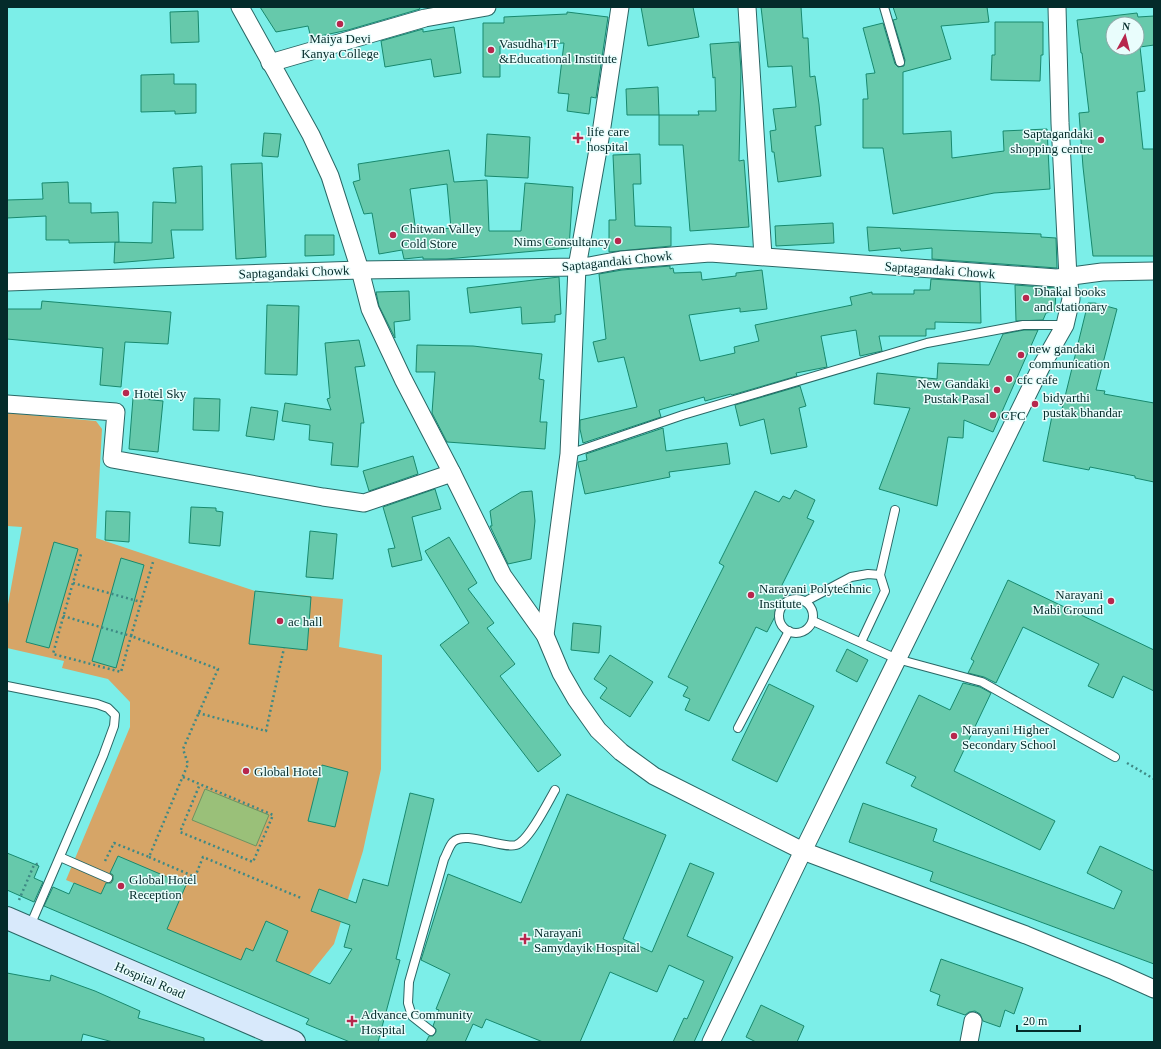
<svg xmlns="http://www.w3.org/2000/svg" width="1161" height="1049" font-family="'Times New Roman',serif">
<style>
.green{fill:#d6a567}
.water{fill:#9ac079;stroke:#6d9361}
.building{fill:#66c9ab;stroke:#18896e;fill-rule:evenodd}
.lines{fill:none;stroke-linecap:round;stroke-linejoin:round}
.lane-casing{stroke:#2a6765;stroke-width:10}
.street-casing{stroke:#2a6765;stroke-width:19}
.secondary-casing{stroke:#2a6765;stroke-width:24}
.path{stroke:#3e8985;stroke-width:2.5;stroke-dasharray:2 3;stroke-linecap:butt}
.lane{stroke:#fff;stroke-width:8}
.street{stroke:#fff;stroke-width:17}
.secondary{stroke:#d8e9fb;stroke-width:22}
.poi-dot{fill:#b7274d;stroke:#e9fdfc;stroke-width:1.5}
.labels{text-anchor:middle;dominant-baseline:central;stroke-width:3;stroke-linejoin:round;paint-order:stroke}
.poi-label{font-size:13px;fill:#042b2a;stroke:#e9fdfc;text-anchor:start}
.street-label{font-size:13px;fill:#042b2a;stroke:#e9fdfc}
</style>
<rect width="100%" height="100%" fill="#7ceee8"/>
<polygon class="green" points="7,413 96,421 102,429 96,538 255,591 343,599 339,647 382,655 381,769 363,851 334,944 309,975 293,1012 88,925 101,894 66,880 130,727 130,702 108,679 62,668 64,661 7,648 7,610 22,527 7,526"/>
<polygon class="water" points="205,789 269,815 256,846 192,820"/>
<g class="building">
<polygon points="260,7 419,7 420,9 348,30 311,38 308,26 276,32"/>
<polygon points="641,7 693,7 699,37 648,46"/>
<polygon points="761,7 801,7 803,38 808,38 810,77 815,76 819,104 821,125 815,126 821,176 778,182 774,152 772,152 770,131 776,130 773,109 796,107 792,66 768,67"/>
<polygon points="893,7 987,7 989,22 941,26 951,59 903,72 903,134 951,131 952,158 1004,151 1003,131 1047,129 1050,189 994,193 893,214 883,148 863,148 863,99 868,99 866,74 875,73 863,28 883,23 895,64 898,67 904,66 905,60 893,20 897,19"/>
<polygon points="198,11 199,42 171,43 170,12"/>
<polygon points="567,12 608,17 596,98 591,97 589,114 567,111 569,94 558,93 564,43 500,46 500,77 483,77 483,23 504,23 504,17 567,14"/>
<path d="M1137 13 1138 17 1154 16V45L1140 47 1145 91 1137 92 1143 149H1154V256H1093L1083 167 1079 113 1089 112 1082 53H1081L1077 20ZM1113 24H1137V48H1113Z"/>
<polygon points="995,22 1043,22 1043,55 1041,55 1040,81 991,80 992,55 995,55"/>
<polygon points="454,27 461,73 434,77 431,59 385,67 381,41 423,29 423,32"/>
<polygon points="739,42 741,71 739,161 744,160 749,227 690,231 683,145 659,145 659,115 699,115 698,111 716,111 715,77 713,78 710,44"/>
<polygon points="174,74 174,84 196,84 196,113 175,114 175,111 141,112 141,75"/>
<polygon points="658,87 659,115 627,115 626,89"/>
<polygon points="264,133 281,134 278,157 262,156"/>
<polygon points="487,134 530,137 528,178 485,176"/>
<path d="M449 150 454 182 487 180 489 231H521L525 183 573 187 569 248 446 259H423V257L404 259 402 250 379 254 372 213 364 214 353 182 360 180 358 164ZM447 184 451 228 416 232 410 189Z"/>
<polygon points="640,154 641,184 633,184 635,226 671,227 671,246 609,252 609,220 616,220 613,155"/>
<polygon points="262,163 266,257 236,259 231,164"/>
<polygon points="202,166 203,230 171,230 174,258 114,263 115,242 152,243 153,202 176,203 173,168"/>
<polygon points="68,182 69,203 91,203 91,213 118,212 119,242 69,243 69,240 46,240 46,216 7,218 7,200 43,199 42,183"/>
<polygon points="833,223 834,243 776,246 775,226"/>
<polygon points="867,227 1041,234 1041,237 1056,238 1057,267 1057,268 932,259 932,248 901,251 900,248 869,251"/>
<polygon points="305,235 334,235 334,255 305,256"/>
<polygon points="670,266 670,269 673,268 674,273 701,272 702,280 736,276 736,273 762,270 767,309 740,312 740,308 689,315 700,361 735,353 734,347 759,341 755,325 852,305 850,297 872,292 872,294 914,294 914,290 930,290 931,279 980,282 981,323 935,322 935,329 926,329 926,336 879,336 882,351 860,356 856,330 821,336 827,367 796,373 797,376 732,395 731,394 705,401 704,397 659,410 661,417 583,443 580,429 580,420 637,407 624,357 598,362 593,342 606,339 599,274 622,270"/>
<polygon points="559,277 561,314 555,315 555,322 522,324 521,307 470,313 467,288"/>
<polygon points="1015,285 1056,288 1055,311 1046,313 1043,320 1016,321"/>
<polygon points="409,291 410,320 394,322 395,338 379,306 376,292"/>
<polygon points="42,301 171,312 168,344 125,342 121,387 100,385 103,348 7,339 7,309 41,309"/>
<polygon points="1088,303 1095,303 1117,309 1096,390 1105,391 1104,394 1154,403 1154,482 1135,478 1135,476 1090,467 1089,470 1043,461 1052,416 1060,417"/>
<polygon points="267,305 299,306 297,375 265,374"/>
<polygon points="1024,330 1038,330 993,432 964,420 963,438 948,437 937,506 879,489 910,408 874,404 877,373 937,379 938,363 989,365 1003,334"/>
<polygon points="359,340 365,366 355,367 364,423 361,423 358,467 331,465 333,443 309,440 310,425 282,421 285,403 331,410 327,399 330,398 325,343"/>
<polygon points="417,345 473,346 542,354 539,379 544,380 540,422 547,422 545,449 447,442 432,413 435,372 416,372"/>
<polygon points="800,386 806,406 799,408 807,447 771,454 764,419 740,426 735,405"/>
<polygon points="133,398 163,401 158,452 129,449"/>
<polygon points="194,398 220,399 219,431 193,430"/>
<polygon points="251,407 278,411 274,440 246,436"/>
<polygon points="663,428 666,451 727,443 730,464 669,472 670,477 585,494 578,464 578,462 587,460 586,454"/>
<polygon points="413,456 418,474 369,491 363,471"/>
<polygon points="435,489 441,509 412,517 422,560 392,567 388,549 395,548 383,507"/>
<polygon points="795,490 815,500 807,518 814,521 779,591 786,595 767,632 756,627 709,721 685,710 690,699 683,696 688,687 668,677 724,566 719,563 755,491 779,502 783,496 790,499"/>
<polygon points="532,491 535,521 531,559 508,564 490,526 492,526 490,511 521,492"/>
<polygon points="191,507 216,508 216,511 223,512 220,546 189,543"/>
<polygon points="106,511 130,512 129,542 105,540"/>
<polygon points="310,531 337,534 333,579 306,577"/>
<polygon points="449,537 477,583 468,589 494,623 487,628 515,664 500,676 561,755 538,772 440,645 469,623 425,551"/>
<polygon points="54,542 78,549 49,648 26,642"/>
<polygon points="121,558 144,565 116,668 92,661"/>
<polygon points="1008,580 1154,650 1154,691 1123,676 1113,698 1088,686 1099,664 1023,627 996,683 984,677 968,673 974,661 971,659"/>
<polygon points="255,591 311,597 307,650 249,644"/>
<polygon points="573,623 601,626 599,653 571,650"/>
<polygon points="847,649 868,660 857,682 836,671"/>
<polygon points="610,655 653,682 630,717 600,698 607,688 594,679"/>
<polygon points="963,683 980,687 991,693 954,771 1055,821 1040,850 911,786 916,777 886,763 919,695 950,710"/>
<polygon points="769,684 814,706 777,782 732,760"/>
<polygon points="322,765 348,772 335,827 308,821"/>
<polygon points="410,793 434,799 396,959 400,960 378,1042 350,1042 306,1024 309,1019 44,906 53,887 69,894 74,883 101,894 106,883 111,883 113,880 113,875 110,873 118,856 186,885 167,929 241,960 246,948 253,951 266,921 288,931 276,961 330,984 352,949 344,947 350,925 311,911 319,889 356,903 363,879 388,886"/>
<polygon points="567,794 666,835 623,939 652,952 690,863 714,873 687,936 733,957 694,1042 673,1042 684,1018 687,1019 704,981 669,965 657,992 610,972 580,1042 543,1042 486,1019 482,1028 473,1024 465,1042 426,1042 429,1036 433,1036 436,1032 436,1029 433,1026 439,1010 436,1009 450,974 421,960 448,874 521,903"/>
<polygon points="863,803 937,829 933,841 1114,909 1122,891 1087,873 1100,846 1154,871 1154,964 930,881 933,872 849,842"/>
<polygon points="7,853 39,866 34,878 43,882 34,902 7,890"/>
<polygon points="941,959 1023,988 1014,1014 1005,1010 1000,1027 983,1021 980,1014 975,1011 969,1012 965,1015 937,1005 940,995 930,991"/>
<polygon points="7,973 50,981 51,975 95,991 140,1011 138,1018 204,1038 204,1042 113,1042 83,1034 81,1042 7,1042"/>
<polygon points="761,1005 804,1026 797,1042 756,1042 746,1037"/>
</g>
<g class="lines">
<g class="lane-casing">
<g id="lane">
<polyline points="884,7 900,62"/>
<polyline points="569,454 683,415 927,343 1023,325 1065,325"/>
<circle cx="796" cy="616" r="17"/>
<polyline points="806,601 851,577 868,574 880,575"/>
<polyline points="813,621 897,659 982,682 1115,757"/>
<polyline points="861,642 885,591 880,575 895,510"/>
<polyline points="7,686 97,704 108,708 115,715 114,726 103,756 30,926"/>
<polyline points="738,728 789,631"/>
<polyline points="60,857 108,878"/>
<path d="M431 1031 412 1016 408 1003 409 982 444 859C447 854 449 846 453 842 465 830 501 849 516 845 529 841 548 802 555 790"/>
</g>
</g>
<g class="street-casing">
<g id="street">
<polyline points="240,7 311,135 330,176 360,270 370,309 403,379 452,473 503,576 545,635 561,673 576,699 598,730 621,752 654,776 803,851 1026,935 1114,971 1154,989"/>
<polyline points="747,7 763,256"/>
<polyline points="270,63 425,18 487,7"/>
<polyline points="7,282 360,270 577,267 589,266 621,260 710,253 1057,278 1102,272 1154,271"/>
<polyline points="7,404 116,412 112,459 323,497 364,503 452,473"/>
<polyline points="545,635 569,454 577,267 601,133 620,7"/>
<polyline points="711,1042 803,851 1041,367 1065,325 1071,299 1068,277 1060,123 1057,7"/>
<polyline points="969,1042 973,1021"/>
</g>
</g>
<g class="secondary-casing">
<polyline id="secondary" points="7,918 294,1042"/>
</g>
<g class="path">
<polyline points="73,583 141,602"/>
<path d="M63 616 131 636 121 672 53 654C62 620 72 587 81 554"/>
<polyline points="198,713 266,731 284,648"/>
<polyline points="1127,763 1154,779"/>
<polyline points="183,777 273,815 253,862 180,832 200,784"/>
<polyline points="149,857 195,877 203,857 301,898"/>
<polyline points="105,861 114,843 149,857 188,764 183,749 218,669 131,636 153,562"/>
<polyline points="19,900 34,865 40,863"/>
</g>
<use href="#lane" class="lane"/>
<use href="#street" class="street"/>
<use href="#secondary" class="secondary"/>
</g>
<g class="poi-dot">
<circle cx="340" cy="24" r="4"/>
<circle cx="491" cy="50" r="4"/>
<path d="M576 132h4v4h4v4h-4v4h-4v-4h-4v-4h4z"/>
<circle cx="1101" cy="140" r="4"/>
<circle cx="393" cy="235" r="4"/>
<circle cx="618" cy="241" r="4"/>
<circle cx="1026" cy="298" r="4"/>
<circle cx="1021" cy="355" r="4"/>
<circle cx="1009" cy="379" r="4"/>
<circle cx="997" cy="390" r="4"/>
<circle cx="126" cy="393" r="4"/>
<circle cx="1035" cy="404" r="4"/>
<circle cx="993" cy="415" r="4"/>
<circle cx="751" cy="595" r="4"/>
<circle cx="1111" cy="601" r="4"/>
<circle cx="280" cy="621" r="4"/>
<circle cx="954" cy="736" r="4"/>
<circle cx="246" cy="771" r="4"/>
<circle cx="121" cy="886" r="4"/>
<path d="M523 933h4v4h4v4h-4v4h-4v-4h-4v-4h4z"/>
<path d="M350 1015h4v4h4v4h-4v4h-4v-4h-4v-4h4z"/>
</g>
<g class="labels">
<g class="poi-label">
<text x="340" y="38" text-anchor="middle">Maiya Devi<tspan x="340" dy="15">Kanya College</tspan></text>
<text x="499" y="43">Vasudha IT<tspan x="499" dy="15">&amp;Educational Institute</tspan></text>
<text x="587" y="131">life care<tspan x="587" dy="15">hospital</tspan></text>
<text x="1093" y="133" text-anchor="end">Saptagandaki<tspan x="1093" dy="15">shopping centre</tspan></text>
<text x="401" y="228">Chitwan Valley<tspan x="401" dy="15">Cold Store</tspan></text>
<text x="610" y="241" text-anchor="end">Nims Consultancy</text>
<text x="1034" y="291">Dhakal books<tspan x="1034" dy="15">and stationary</tspan></text>
<text x="1029" y="348">new gandaki<tspan x="1029" dy="15">communication</tspan></text>
<text x="1017" y="379">cfc cafe</text>
<text x="989" y="383" text-anchor="end">New Gandaki<tspan x="989" dy="15">Pustak Pasal</tspan></text>
<text x="134" y="393">Hotel Sky</text>
<text x="1043" y="397">bidyarthi<tspan x="1043" dy="15">pustak bhandar</tspan></text>
<text x="1001" y="415">CFC</text>
<text x="759" y="588">Narayani Polytechnic<tspan x="759" dy="15">Institute</tspan></text>
<text x="1103" y="594" text-anchor="end">Narayani<tspan x="1103" dy="15">Mabi Ground</tspan></text>
<text x="288" y="621">ac hall</text>
<text x="962" y="729">Narayani Higher<tspan x="962" dy="15">Secondary School</tspan></text>
<text x="254" y="771">Global Hotel</text>
<text x="129" y="879">Global Hotel<tspan x="129" dy="15">Reception</tspan></text>
<text x="534" y="932">Narayani<tspan x="534" dy="15">Samydayik Hospital</tspan></text>
<text x="361" y="1014">Advance Community<tspan x="361" dy="15">Hospital</tspan></text>
</g>
<g class="street-label">
<text transform="translate(617 261) rotate(-6)">Saptagandaki Chowk</text>
<text transform="translate(940 270) rotate(4)">Saptagandaki Chowk</text>
<text transform="translate(294 272) rotate(-2)">Saptagandaki Chowk</text>
<text transform="translate(150 980) rotate(23)">Hospital Road</text>
</g>
</g>
<rect width="1161" height="1049" fill="none" stroke="#042b2a" stroke-width="16"/>
<g transform="translate(1125 36) rotate(7)"><circle r="19" fill="#e9fdfc" stroke="#8da9a8"/>
<path d="M0-3L7 15L0 10L-7 15Z" fill="#b7274d"/>
<text y="-6" font-size="11" font-weight="bold" text-anchor="middle" fill="#042b2a">N</text>
</g>
<path d="M1017 1025v6h63v-6" fill="none" stroke="#042b2a" stroke-width="2"/>
<text x="1023" y="1025" font-size="12" fill="#042b2a" stroke="#e9fdfc" stroke-width="3" paint-order="stroke">20 m</text>
</svg>
